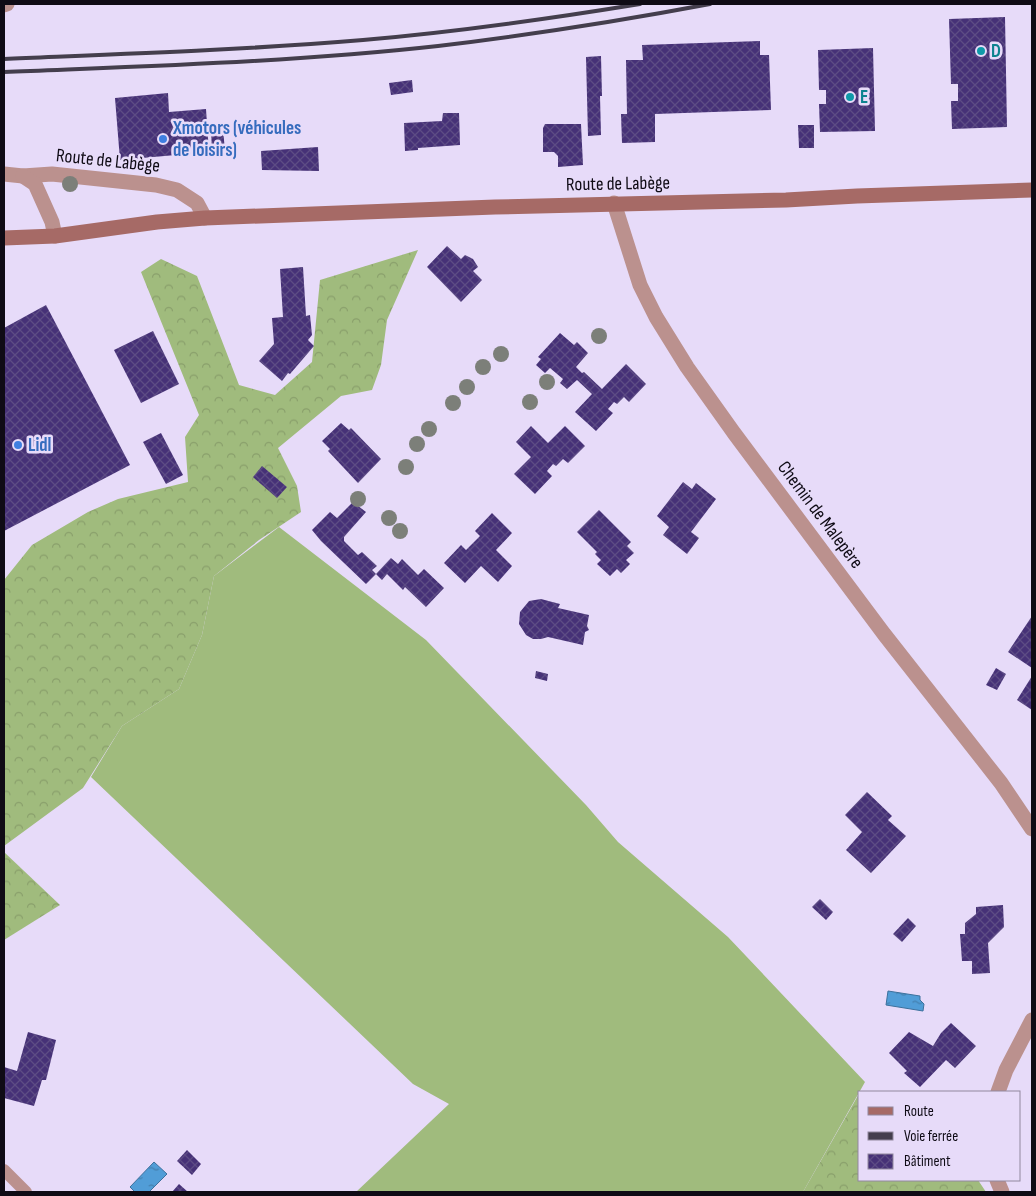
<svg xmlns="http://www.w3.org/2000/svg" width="1036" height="1196" font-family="'Sofia Sans Condensed',sans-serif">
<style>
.grass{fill:#a0bb7d}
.forest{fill:url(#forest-crowns)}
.water{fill:url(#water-ripples);stroke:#3d719d}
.building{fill:url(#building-cross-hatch)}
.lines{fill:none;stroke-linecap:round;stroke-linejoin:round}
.service{stroke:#bb918e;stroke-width:12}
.minor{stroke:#bb918e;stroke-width:15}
.secondary{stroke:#a66a66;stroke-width:15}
.rail{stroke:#443e4d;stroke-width:4}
.tree{fill:#7c7f79}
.culture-dot{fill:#0f9aa8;stroke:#e7dbf9;stroke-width:2}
.shop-dot{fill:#3f7fe0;stroke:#e7dbf9;stroke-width:2}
.labels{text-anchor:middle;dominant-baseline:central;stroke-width:5;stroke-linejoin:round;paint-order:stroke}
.culture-label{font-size:19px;font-weight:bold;fill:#0d838f;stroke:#e7dbf9;text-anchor:start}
.shop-label{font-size:19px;font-weight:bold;fill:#366cbe;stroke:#e7dbf9;text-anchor:start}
.street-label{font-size:19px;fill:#0f0b15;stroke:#e7dbf9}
</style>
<defs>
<pattern id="forest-crowns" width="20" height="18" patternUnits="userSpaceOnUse" patternTransform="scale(1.25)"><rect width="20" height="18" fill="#a0bb7d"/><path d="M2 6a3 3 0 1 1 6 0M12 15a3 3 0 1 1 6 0" fill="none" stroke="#899f6b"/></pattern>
<pattern id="water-ripples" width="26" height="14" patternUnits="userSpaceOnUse" patternTransform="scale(1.25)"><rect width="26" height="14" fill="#519dd7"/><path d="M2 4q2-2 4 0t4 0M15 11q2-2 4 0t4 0" fill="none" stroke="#427ead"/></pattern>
<pattern id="building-cross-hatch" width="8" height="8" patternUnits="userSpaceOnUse" patternTransform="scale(1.25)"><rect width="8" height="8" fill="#463177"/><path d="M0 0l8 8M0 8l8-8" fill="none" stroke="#5d4c84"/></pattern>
</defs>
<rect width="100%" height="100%" fill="#e7dbf9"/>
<polygon class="grass" points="279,527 426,640 586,805 618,842 728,937 865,1082 803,1192 356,1192 449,1104 413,1084 91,777 122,726 179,689 202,635 214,576"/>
<g class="forest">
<polygon points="418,250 387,320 381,365 372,390 341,396 278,448 297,486 301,512 259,540 214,576 202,635 179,689 122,726 83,788 4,846 4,580 32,545 88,512 118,499 188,482 185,437 199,415 141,272 161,259 197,276 239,385 275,395 312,362 320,280"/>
<polygon points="4,852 60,905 4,940"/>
<polygon points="860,1092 860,1180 978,1180 986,1192 803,1192"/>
</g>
<g class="water">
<polygon points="888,991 920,996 920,1000 924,1004 923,1011 886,1005"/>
<polygon points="154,1162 167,1174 149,1192 135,1192 130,1187"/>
</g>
<g class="building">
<polygon points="1005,17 1007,127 952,129 951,101 958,101 958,84 951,84 949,19"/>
<polygon points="760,41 760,55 769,55 771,110 655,114 655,142 622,143 621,114 627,114 626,60 643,60 642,45"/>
<polygon points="873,48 875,131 820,132 819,104 826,104 826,90 819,90 818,50"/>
<polygon points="601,56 602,96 600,96 601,135 588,136 586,57"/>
<polygon points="412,80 413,92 391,95 389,83"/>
<polygon points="168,93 169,112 206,109 209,152 120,160 115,98"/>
<polygon points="443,113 459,113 460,145 418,148 418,150 405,151 404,123 442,121"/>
<polygon points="545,124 581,124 583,165 558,167 558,156 554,152 543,152 543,128"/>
<polygon points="798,125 814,125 814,148 799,148"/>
<polygon points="223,129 225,151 212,152 211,130"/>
<polygon points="318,147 319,171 262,170 261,151"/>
<polygon points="447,246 461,259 465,255 473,259 478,267 473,271 482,280 461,302 427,267"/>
<polygon points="303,267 306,316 310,315 312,335 308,340 314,346 290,374 288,373 282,381 259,361 274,344 272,318 283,317 280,269"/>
<polygon points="46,305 130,465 4,531 4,328"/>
<polygon points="153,331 179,384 141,403 114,350"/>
<polygon points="560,333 574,345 577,342 588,353 576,367 582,373 584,372 602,389 626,364 646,384 629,402 624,397 617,404 614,402 608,409 613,413 596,431 575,412 592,394 577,380 567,389 560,383 563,379 550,368 545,373 536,365 541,359 538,357"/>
<polygon points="341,423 349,430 351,428 381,459 358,483 328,451 330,449 322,441"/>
<polygon points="531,426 548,443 565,426 585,446 568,463 563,459 556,466 553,464 547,471 552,476 535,494 514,474 531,457 516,442"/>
<polygon points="161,433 183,475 166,484 143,442"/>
<polygon points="262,466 287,487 277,498 253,477"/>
<polygon points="683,482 692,489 696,483 716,499 691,532 699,538 687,554 663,535 669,527 657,516"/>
<polygon points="353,502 366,512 344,537 344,541 358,555 362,552 377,566 372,570 376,574 391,558 398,564 402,559 418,575 424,569 444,588 426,607 405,587 403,590 387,574 382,580 376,574 366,584 321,541 312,530 330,512 337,518"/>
<polygon points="599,510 631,542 627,546 634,553 626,560 630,564 621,573 617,569 610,576 597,564 601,560 595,554 597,552 577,532"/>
<polygon points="492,513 512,533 496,550 512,566 498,582 481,566 465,583 444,563 461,545 466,550 480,536 475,531"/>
<polygon points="541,599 560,604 558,608 589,615 587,626 589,630 585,632 583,645 548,637 541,639 533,639 526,635 519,624 520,612 529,601"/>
<polygon points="1032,616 1032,668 1008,652"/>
<polygon points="996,668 1006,674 997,690 986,685"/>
<polygon points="536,671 548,674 547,681 535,678"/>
<polygon points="1032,676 1032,710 1017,700"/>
<polygon points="867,792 892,816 888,820 906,836 871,873 846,850 862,832 845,815"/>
<polygon points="820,899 833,912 826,920 812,907"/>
<polygon points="1003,905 1004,927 988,943 990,973 972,974 972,961 962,961 960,934 965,934 965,923 976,914 976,907"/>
<polygon points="908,918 916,926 902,942 893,934"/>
<polygon points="951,1023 976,1046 955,1068 946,1060 920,1087 904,1073 907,1071 889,1053 909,1032 933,1046 941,1033"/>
<polygon points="28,1032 56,1040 46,1080 42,1080 34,1106 4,1098 4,1067 17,1071"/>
<polygon points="187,1150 201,1164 192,1175 177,1161"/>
<polygon points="179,1184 188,1192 172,1192"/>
</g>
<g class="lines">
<polyline class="service" points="4,1170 26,1192"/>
<g class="minor">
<polyline points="4,5 7,4"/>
<polyline points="4,174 23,176 52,174 156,185 177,190 197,203 205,218"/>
<polyline points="23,176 35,184 52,222 55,236"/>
<polyline points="614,203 640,285 656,317 687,367 734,433 884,634 1001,783 1032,829"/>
<polyline points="998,1092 1006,1070 1032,1020"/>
<polyline points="997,1180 1002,1192"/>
</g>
<polyline class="secondary" points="4,238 55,236 157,222 205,218 495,207 786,200 857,196 1032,190"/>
<g class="rail">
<path d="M4 59C123 54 243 50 363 40 456 32 548 19 640 4"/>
<path d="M4 72C148 66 294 62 438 46 529 35 620 21 710 4"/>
</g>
</g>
<g class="tree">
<circle cx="70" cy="184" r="8"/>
<circle cx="599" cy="336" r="8"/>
<circle cx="501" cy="354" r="8"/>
<circle cx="483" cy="367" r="8"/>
<circle cx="547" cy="382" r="8"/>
<circle cx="467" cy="387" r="8"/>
<circle cx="530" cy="402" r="8"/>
<circle cx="453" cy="403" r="8"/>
<circle cx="429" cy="429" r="8"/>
<circle cx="417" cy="444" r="8"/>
<circle cx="406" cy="467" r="8"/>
<circle cx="358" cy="499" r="8"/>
<circle cx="389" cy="518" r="8"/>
<circle cx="400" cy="531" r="8"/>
</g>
<g class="culture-dot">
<circle cx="981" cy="51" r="5"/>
<circle cx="850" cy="97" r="5"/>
</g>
<g class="shop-dot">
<circle cx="163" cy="139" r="5"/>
<circle cx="18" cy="445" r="5"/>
</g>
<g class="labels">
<g class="culture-label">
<text x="991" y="51">D</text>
<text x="860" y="97">E</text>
</g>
<g class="shop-label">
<text x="173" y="128">Xmotors (véhicules<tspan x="173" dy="22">de loisirs)</tspan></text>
<text x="28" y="445">Lidl</text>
</g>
<g class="street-label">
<text transform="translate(108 161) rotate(6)">Route de Labège</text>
<text transform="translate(618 184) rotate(-1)">Route de Labège</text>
<text transform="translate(820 515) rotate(53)">Chemin de Malepère</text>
</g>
</g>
<rect width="1036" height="1196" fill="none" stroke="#0f0b15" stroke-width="10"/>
<rect x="858" y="1091" width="162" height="90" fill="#e7dbf9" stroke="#91889e"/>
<rect x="868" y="1107" width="25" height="8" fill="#a66a66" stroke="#91889e"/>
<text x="904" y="1116" font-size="15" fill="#0f0b15">Route</text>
<rect x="868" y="1132" width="25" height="8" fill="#443e4d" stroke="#91889e"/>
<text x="904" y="1141" font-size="15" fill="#0f0b15">Voie ferrée</text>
<rect x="868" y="1154" width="25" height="15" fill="url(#building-cross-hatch)" stroke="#91889e"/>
<text x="904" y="1166" font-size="15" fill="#0f0b15">Bâtiment</text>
</svg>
